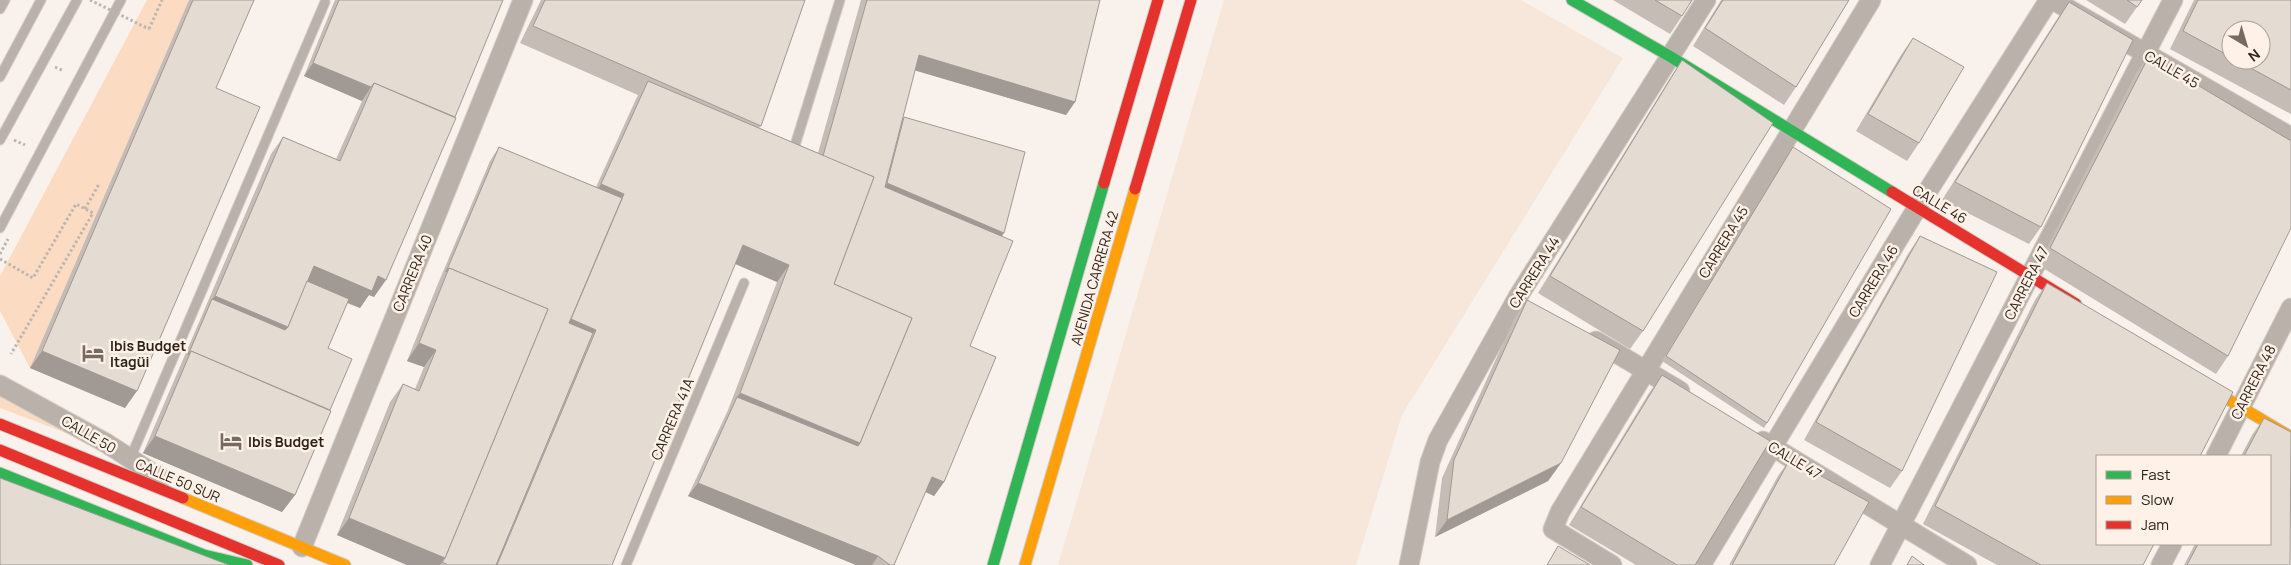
<svg xmlns="http://www.w3.org/2000/svg" width="2291" height="565" font-family="Manrope,sans-serif">
<style>
.built{fill:#f7e7db}
.green{fill:#fbdbc2}
.lines{fill:none;stroke-linecap:round;stroke-linejoin:round}
.lane-casing{stroke:#d4cdc7;stroke-width:11}
.street-casing{stroke:#d4cdc7;stroke-width:21}
.fast-casing{stroke:#d4cdc7;stroke-width:13}
.slow-casing{stroke:#d4cdc7;stroke-width:13}
.jam-casing{stroke:#d4cdc7;stroke-width:13}
.path{stroke:#bdb6b0;stroke-width:3;stroke-dasharray:2.5 2.5;stroke-linecap:butt}
.lane{stroke:#b9b1aa;stroke-width:9}
.street{stroke:#b9b1aa;stroke-width:19}
.fast{stroke:#30b455;stroke-width:11}
.slow{stroke:#ff9f0a;stroke-width:11}
.jam{stroke:#e5322d;stroke-width:11}
.path-bridge{stroke:#bdb6b0;stroke-width:3;stroke-dasharray:2.5 2.5;stroke-linecap:butt}
.wall{fill:#c4bcb5;fill-rule:evenodd}
.shaded-wall{fill:#a09994}
.building{fill:#e4dbd3;stroke:#a09994}
.labels{text-anchor:middle;dominant-baseline:central;stroke-width:5;stroke-linejoin:round;paint-order:stroke}
.street-label{font-size:14px;fill:#2e2219;stroke:#fef1e7}
.poi-label{font-size:14px;font-weight:bold;fill:#2e2219;stroke:#fef1e7;text-anchor:start}
</style>
<rect width="100%" height="100%" fill="#f9f2ec"/>
<polygon class="built" points="1224,0 1521,0 1623,58 1402,415 1356,565 1058,565"/>
<g class="green">
<polygon points="147,0 189,0 30,368 0,311 0,276"/>
<polygon points="0,395 74,436 0,408"/>
</g>
<g class="lines">
<g class="lane-casing">
<g id="lane">
<polyline points="0,9 5,0"/>
<polyline points="0,77 41,0"/>
<polyline points="0,140 77,0"/>
<polyline points="792,155 840,0"/>
<polyline points="0,228 121,0"/>
<polyline points="130,459 325,2"/>
<polyline points="626,565 744,283"/>
</g>
</g>
<g class="street-casing">
<g id="street">
<polyline points="2053,0 2291,137"/>
<polyline points="1596,341 1680,391"/>
<polyline points="0,385 106,443 162,479"/>
<polyline points="1763,441 1967,565"/>
<polyline points="2216,456 2291,308"/>
<polyline points="302,547 523,0"/>
<polyline points="1409,565 1430,462 1438,440 1519,295 1706,0"/>
<polyline points="1612,565 1553,529 1560,512 1871,0"/>
<polyline points="1701,565 1917,208 2049,0"/>
<polyline points="1880,565 2173,0"/>
<polyline points="2161,565 2172,544"/>
</g>
</g>
<g class="fast-casing">
<g id="fast">
<polyline points="1572,0 1671,57 1892,192"/>
<polyline points="0,473 204,555 247,565"/>
<polyline points="993,565 1104,183"/>
</g>
</g>
<g class="slow-casing">
<g id="slow">
<polyline points="2199,382 2291,437"/>
<polyline points="183,498 345,565"/>
<polyline points="1025,565 1135,189"/>
</g>
</g>
<g class="jam-casing">
<g id="jam">
<polyline points="1104,183 1158,0"/>
<polyline points="1135,189 1191,0"/>
<polyline points="1892,192 2076,304"/>
<polyline points="0,424 183,498"/>
<polyline points="0,450 279,565"/>
</g>
</g>
<g class="path">
<polyline points="149,29 162,0"/>
<polyline points="55,67 64,71"/>
<polyline points="14,140 25,145"/>
<polyline points="85,209 99,184"/>
<polyline points="0,254 8,239"/>
<polyline points="0,259 33,278 76,204 93,213 11,354"/>
</g>
<use href="#lane" class="lane"/>
<use href="#street" class="street"/>
<use href="#fast" class="fast"/>
<use href="#slow" class="slow"/>
<use href="#jam" class="jam"/>
<polyline class="path-bridge" points="90,0 149,29"/>
</g>
<g class="wall">
<polygon points="189,0 254,0 216,88 125,408 30,368"/>
<polygon points="335,0 503,0 374,297 369,295 360,308 347,303 328,348 330,410 295,495 282,512 143,453 271,154 283,137 336,159 362,101 304,76"/>
<polygon points="541,0 805,0 761,126 759,128 818,153 861,0 1100,0 1075,102 1066,115 915,70 902,120 904,117 1002,237 970,346 944,482 934,496 925,492 894,565 856,565 688,496 728,410 777,282 735,264 612,565 407,565 337,535 390,402 403,384 415,389 424,367 407,361 437,286 490,161 499,147 596,187 636,99 638,95 520,43"/>
<polygon points="1613,0 1692,0 1682,16 1670,34"/>
<polygon points="1721,0 1849,0 1796,87 1784,105 1693,46"/>
<polygon points="2086,0 2142,0 2125,24"/>
<path d="M2194 0H2291V114L2170 49ZM2231 30 2261 60H2231Z"/>
<polygon points="2069,2 2041,227 2029,244 1942,200 2057,19"/>
<polygon points="1913,38 1919,143 1907,161 1856,131 1901,55"/>
<polygon points="2149,56 2228,356 2216,374 2038,265 2136,73"/>
<polygon points="1682,60 1643,331 1630,349 1538,293 1670,78"/>
<polygon points="1793,147 1767,423 1764,428 1662,361"/>
<polygon points="1920,236 1902,471 1890,488 1804,440 1908,254"/>
<polygon points="2047,283 2143,565 1997,565 1923,524 2035,300"/>
<polygon points="1527,300 1561,463 1548,481 1435,537 1442,478 1515,317"/>
<polygon points="1662,375 1695,565 1636,565 1569,525 1649,393"/>
<polygon points="2264,418 2290,565 2184,565 2195,544 2270,544 2270,456 2241,456 2252,435"/>
<polygon points="1790,459 1834,565 1729,565 1778,476"/>
</g>
<g class="shaded-wall">
<polygon points="919,55 1075,102 1066,115 910,69"/>
<polygon points="313,63 371,87 362,101 304,76"/>
<polygon points="887,183 1004,233 992,251 875,200"/>
<polygon points="601,184 624,194 612,212 589,202"/>
<polygon points="743,245 789,265 777,282 731,262"/>
<polygon points="314,266 378,276 386,280 374,297 369,295 360,308 305,285"/>
<polygon points="215,296 288,327 276,344 212,299"/>
<polygon points="571,319 596,330 583,347 559,337"/>
<polygon points="419,343 436,350 424,367 407,361"/>
<polygon points="42,351 137,391 125,408 30,368"/>
<polygon points="740,393 860,443 848,460 737,397"/>
<polygon points="155,436 295,495 282,512 143,453"/>
<polygon points="1561,463 1548,481 1435,537 1447,520"/>
<polygon points="932,477 944,482 934,496 922,490"/>
<polygon points="698,483 878,556 872,565 856,565 688,496"/>
<polygon points="349,518 445,558 440,565 407,565 337,535"/>
</g>
<g class="building">
<polygon points="193,0 254,0 216,88 260,107 137,391 42,351"/>
<polygon points="339,0 503,0 455,117 374,83 371,87 313,63"/>
<polygon points="545,0 805,0 761,126 533,26"/>
<polygon points="867,0 1100,0 1075,102 919,55 885,187 1013,241 970,346 996,357 944,482 932,477 894,565 890,565 878,556 698,483 737,397 858,446 860,443 912,318 834,284 874,177 823,156"/>
<polygon points="1655,0 1692,0 1682,16"/>
<polygon points="1723,0 1849,0 1796,87 1705,28"/>
<polygon points="2127,0 2142,0 2137,7"/>
<polygon points="2198,0 2291,0 2291,90 2236,60 2261,60 2261,30 2231,30 2231,57 2183,31"/>
<polygon points="2069,2 2133,40 2041,227 1955,182"/>
<polygon points="1913,38 1964,67 1919,143 1868,114"/>
<polygon points="2149,56 2291,141 2291,228 2228,356 2050,248"/>
<polygon points="1682,60 1773,123 1643,331 1550,276"/>
<polygon points="648,81 874,177 834,284 912,318 860,443 740,393 789,265 743,245 612,565 497,565 596,330 571,319 624,194 601,184"/>
<polygon points="374,83 456,118 386,280 378,276 372,291 314,266 288,327 215,296 283,137 340,161"/>
<polygon points="904,117 1025,152 1004,233 887,183"/>
<polygon points="499,147 622,198 569,323 593,333 496,565 448,565 442,562 445,558 548,309 449,268 446,272"/>
<polygon points="1793,147 1891,209 1767,423 1666,356"/>
<polygon points="1920,236 1997,272 1902,471 1816,422"/>
<polygon points="449,268 548,309 445,558 349,518 403,384 419,391 436,350 419,343"/>
<polygon points="307,281 349,299 328,348 352,359 330,410 191,351 188,355 212,299 285,330 288,327"/>
<polygon points="2047,283 2233,392 2200,456 2097,456 2097,544 2154,544 2143,565 2041,565 1935,506"/>
<polygon points="1527,300 1620,350 1561,463 1447,520 1454,460"/>
<polygon points="191,351 331,411 295,495 155,436"/>
<polygon points="1662,375 1770,441 1695,565 1677,565 1581,507"/>
<polygon points="2264,418 2291,432 2290,565 2187,565 2198,544 2270,544 2270,456 2244,456"/>
<polygon points="1790,459 1869,502 1834,565 1732,565"/>
<polygon points="0,478 229,565 0,565"/>
<polygon points="1558,546 1590,565 1547,565"/>
<polygon points="1912,556 1924,565 1907,565"/>
</g>
<defs>
<g id="hotel-bare" transform="scale(1.725)"><path d="M-6-4.5h1.5V1H6V5H4.5V3h-9V5H-6ZM-4 0a1.8 1.8 0 1 1 3.6 0ZM.5 0V-2.5h3Q6-2.5 6 0Z" fill="#756b63" stroke="#fef1e7" stroke-width="2.5" paint-order="stroke"/></g>
</defs>
<g fill-rule="evenodd">
<use href="#hotel-bare" x="93" y="353"/>
<use href="#hotel-bare" x="231" y="441"/>
</g>
<g class="labels">
<g class="street-label">
<text transform="translate(2172 69) rotate(30)">CALLE 45</text>
<text transform="translate(1940 204) rotate(31)">CALLE 46</text>
<text transform="translate(1723 242) rotate(-59)">CARRERA 45</text>
<text transform="translate(1534 272) rotate(-58)">CARRERA 44</text>
<text transform="translate(412 273) rotate(-68)">CARRERA 40</text>
<text transform="translate(1094 278) rotate(-74)">AVENIDA CARRERA 42</text>
<text transform="translate(1873 281) rotate(-59)">CARRERA 46</text>
<text transform="translate(2026 283) rotate(-63)">CARRERA 47</text>
<text transform="translate(2253 382) rotate(-63)">CARRERA 48</text>
<text transform="translate(672 419) rotate(-67)">CARRERA 41A</text>
<text transform="translate(89 434) rotate(30)">CALLE 50</text>
<text transform="translate(1795 460) rotate(31)">CALLE 47</text>
<text transform="translate(178 480) rotate(23)">CALLE 50 SUR</text>
</g>
<g class="poi-label">
<text x="110" y="345">Ibis Budget<tspan x="110" dy="16">Itagüi</tspan></text>
<text x="248" y="441">Ibis Budget</text>
</g>
</g>
<rect x="2096" y="455" width="175" height="90" fill="#fef1e7" stroke="#ab9e95"/>
<rect x="2106" y="471" width="25" height="8" fill="#30b455" stroke="#ab9e95"/>
<text x="2141" y="480" font-size="15" fill="#2e2219">Fast</text>
<rect x="2106" y="496" width="25" height="8" fill="#ff9f0a" stroke="#ab9e95"/>
<text x="2141" y="505" font-size="15" fill="#2e2219">Slow</text>
<rect x="2106" y="521" width="25" height="8" fill="#e5322d" stroke="#ab9e95"/>
<text x="2141" y="530" font-size="15" fill="#2e2219">Jam</text>
<g transform="translate(2246 45) rotate(142)"><circle r="24" fill="#fef1e7" stroke="#ab9e95"/>
<path d="M0-4L9 19L0 12L-9 19Z" fill="#756b63"/>
<text y="-8" font-size="14" font-weight="bold" text-anchor="middle" fill="#2e2219">N</text>
</g>
</svg>
